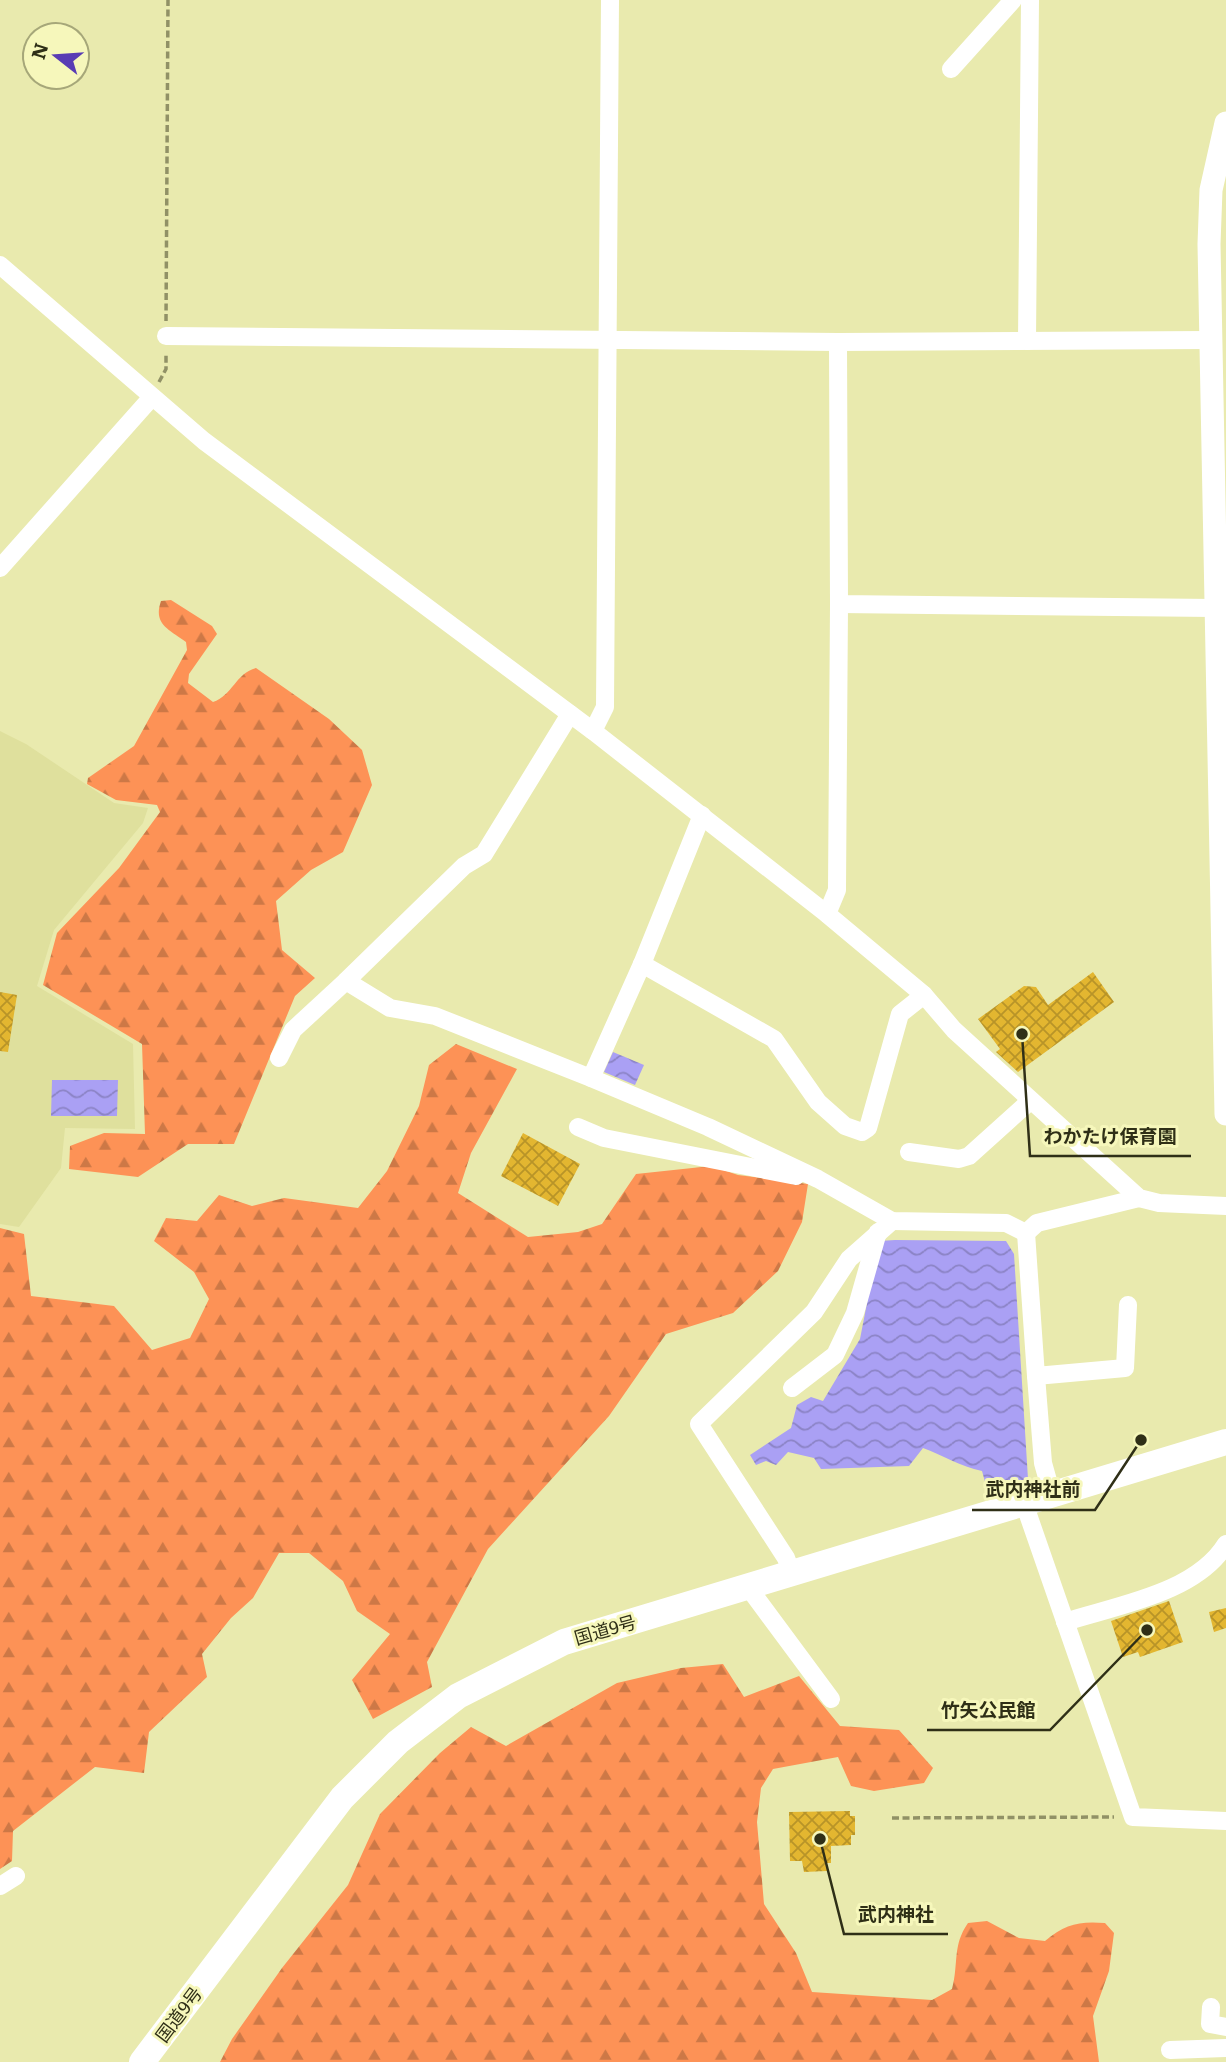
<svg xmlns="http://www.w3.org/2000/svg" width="1226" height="2062" font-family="Literata,'Noto Sans JP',serif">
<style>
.built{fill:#dfe09d}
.forest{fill:url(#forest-firs)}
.water{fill:url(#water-waves)}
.building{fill:url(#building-cross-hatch)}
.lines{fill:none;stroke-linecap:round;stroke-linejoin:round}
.path{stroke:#919166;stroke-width:3.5;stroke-dasharray:7 3.5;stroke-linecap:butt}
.minor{stroke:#fff;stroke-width:18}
.major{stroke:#fff;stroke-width:23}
.highway{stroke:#fff;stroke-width:26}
.labels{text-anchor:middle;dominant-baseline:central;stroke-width:6;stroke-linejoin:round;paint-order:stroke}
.street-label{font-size:18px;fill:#2f2f17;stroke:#f6f7bb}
.leader{fill:none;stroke:#2f2f17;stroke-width:2.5}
.callout-dot{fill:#2f2f17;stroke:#f6f7bb;stroke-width:2.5}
.callout-label{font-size:19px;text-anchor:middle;font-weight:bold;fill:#2f2f17;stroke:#f6f7bb;stroke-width:6;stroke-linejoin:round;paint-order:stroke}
</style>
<defs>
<pattern id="forest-firs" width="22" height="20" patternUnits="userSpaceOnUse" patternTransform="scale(1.75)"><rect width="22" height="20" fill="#fd9256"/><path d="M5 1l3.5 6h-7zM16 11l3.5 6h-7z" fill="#cd7846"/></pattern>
<pattern id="water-waves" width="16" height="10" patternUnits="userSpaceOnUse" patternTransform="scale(1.75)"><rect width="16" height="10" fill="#aaa0f4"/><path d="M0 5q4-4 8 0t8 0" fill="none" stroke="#8b83c5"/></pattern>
<pattern id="building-cross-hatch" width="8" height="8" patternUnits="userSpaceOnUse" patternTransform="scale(1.75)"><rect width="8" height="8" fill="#e3b630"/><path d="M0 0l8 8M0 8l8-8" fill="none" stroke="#b89428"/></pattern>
</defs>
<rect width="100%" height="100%" fill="#e9eaae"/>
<polygon class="built" points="0,731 26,744 114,803 148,808 143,823 54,930 37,986 133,1044 135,1129 65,1128 61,1168 19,1227 0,1224"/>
<g class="forest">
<path d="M171 600 212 626 217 634 189 674 188 683 213 702C232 696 236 673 256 668L329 719 362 750 372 785 343 852 311 870 276 901 282 950 315 978 295 996 234 1144H188L138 1177 69 1169 70 1146 104 1133 145 1134 142 1044 43 985 57 933 119 868 160 812 157 805 116 800 87 784 88 778 134 746 187 650 186 642C168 629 153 624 161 601Z"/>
<polygon points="456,1044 517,1069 471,1153 458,1193 528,1237 578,1232 602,1224 636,1174 711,1166 738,1175 808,1184 802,1222 778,1271 733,1313 666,1334 609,1416 488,1549 427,1662 432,1687 373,1719 352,1680 390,1634 357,1611 343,1581 309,1553 279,1553 253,1598 231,1618 202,1654 207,1677 149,1732 144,1773 95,1767 13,1831 12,1861 0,1869 0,1228 24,1234 31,1296 114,1306 152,1350 190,1338 209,1299 194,1272 154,1241 166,1218 197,1221 219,1195 252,1206 284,1198 358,1208 387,1171 419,1106 429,1065"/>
<path d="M723 1664 744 1697 799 1676 840 1726 899 1730 933 1768 924 1783 874 1791 851 1786 838 1757 773 1769 761 1788 757 1822 764 1904 796 1953 812 1992 932 2000 952 1989C959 1963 952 1946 968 1923L987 1921 1019 1938 1045 1941C1065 1924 1079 1921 1105 1923L1114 1933 1109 1971 1093 2016 1099 2062H220L232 2039 282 1968 348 1885 380 1814 440 1753 471 1727 506 1746 617 1683 681 1668Z"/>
</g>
<g class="water">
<polygon points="613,1052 644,1065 635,1085 604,1072"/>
<polygon points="52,1080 118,1080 117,1116 51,1116"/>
<path d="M895 1240 1006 1241 1014 1254 1028 1479 987 1489 982 1471C960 1466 944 1456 923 1448L909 1466 821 1469 814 1458 788 1452 776 1465 766 1461 756 1465 750 1455 791 1428 797 1405 811 1397 823 1401 860 1339 879 1241Z"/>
</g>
<g class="building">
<polygon points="1093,972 1114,1002 1018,1072 996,1052 1000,1049 978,1019 1024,986 1036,987 1048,1005"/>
<polygon points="0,992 17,995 8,1052 0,1051"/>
<polygon points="523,1133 580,1164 558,1206 501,1176"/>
<polygon points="1169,1601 1183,1642 1140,1657 1138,1652 1123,1657 1111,1621"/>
<polygon points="1226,1608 1226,1628 1214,1632 1209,1612"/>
<polygon points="850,1811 850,1816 855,1816 855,1835 851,1835 851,1845 831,1846 831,1863 827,1863 827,1871 804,1872 802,1861 790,1861 789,1812"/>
</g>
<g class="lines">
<g class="path">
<polyline points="166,321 168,0"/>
<polyline points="159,382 166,369 166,353"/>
<polyline points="892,1818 1114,1817"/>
</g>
<g class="minor">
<polyline points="951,69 1013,0"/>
<polyline points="0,265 204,441 593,731 827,914 924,995 954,1030 1139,1198 1159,1203 1226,1206"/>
<polyline points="166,336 838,342 1209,340"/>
<polyline points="1027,341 1030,0"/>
<polyline points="838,342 839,604 1215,608"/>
<polyline points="0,568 152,397"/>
<polyline points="570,714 484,854 464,866 346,981 390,1008 435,1016 591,1078 642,964 702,815"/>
<polyline points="593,731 605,707 610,0"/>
<polyline points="827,914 837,890 839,604"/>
<polyline points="642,964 774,1039 818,1102 845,1126 862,1132 868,1128 900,1014 924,995"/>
<polyline points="279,1058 293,1030 346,981"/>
<polyline points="591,1078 708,1127 818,1179 892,1221 1006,1223 1026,1233 1037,1223 1139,1198"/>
<polyline points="578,1127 604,1138 796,1176"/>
<polyline points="909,1152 959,1159 969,1156 1030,1101"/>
<polyline points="1026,1233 1036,1376 1125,1368 1128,1305"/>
<polyline points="1036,1376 1043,1463 1052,1495"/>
<polyline points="792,1388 835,1355 855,1313 878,1232"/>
<polyline points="1024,1503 1133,1817 1226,1821"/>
<polyline points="792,1574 786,1558 699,1424 814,1312 849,1259 892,1221"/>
<polyline points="748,1587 831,1699"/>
<path d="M1065 1622C1118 1605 1196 1593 1226 1544"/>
<polyline points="0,1886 16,1876"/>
<polyline points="1211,2007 1210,2024 1226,2027"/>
<polyline points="1170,2050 1226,2048"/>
</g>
<polyline class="major" points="1226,123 1211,190 1209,244 1226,1114"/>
<polyline class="highway" points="142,2062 342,1798 398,1742 458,1696 564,1642 1226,1442"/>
</g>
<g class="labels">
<g class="street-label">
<text transform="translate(605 1629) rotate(-16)">国道9号</text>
<text transform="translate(178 2014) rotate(-53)">国道9号</text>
</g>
</g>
<path class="leader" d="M1022 1034L1030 1156H1191M1141 1440L1095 1510H972M1147 1630L1050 1730H927M820 1839L844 1934H948"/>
<g class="callout-dot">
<circle cx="1022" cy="1034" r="7"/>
<circle cx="1141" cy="1440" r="7"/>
<circle cx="1147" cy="1630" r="7"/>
<circle cx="820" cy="1839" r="7"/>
</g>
<g class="callout-label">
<text x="1110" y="1143">わかたけ保育園</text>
<text x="1033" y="1496">武内神社前</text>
<text x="988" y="1717">竹矢公民館</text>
<text x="896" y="1921">武内神社</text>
</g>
<g transform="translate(56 56) rotate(287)"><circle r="33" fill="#f6f7bb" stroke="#a6a779" stroke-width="2"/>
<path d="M0-5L12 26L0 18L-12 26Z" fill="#593cb4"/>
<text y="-10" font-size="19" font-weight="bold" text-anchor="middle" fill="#2f2f17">N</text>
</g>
</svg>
